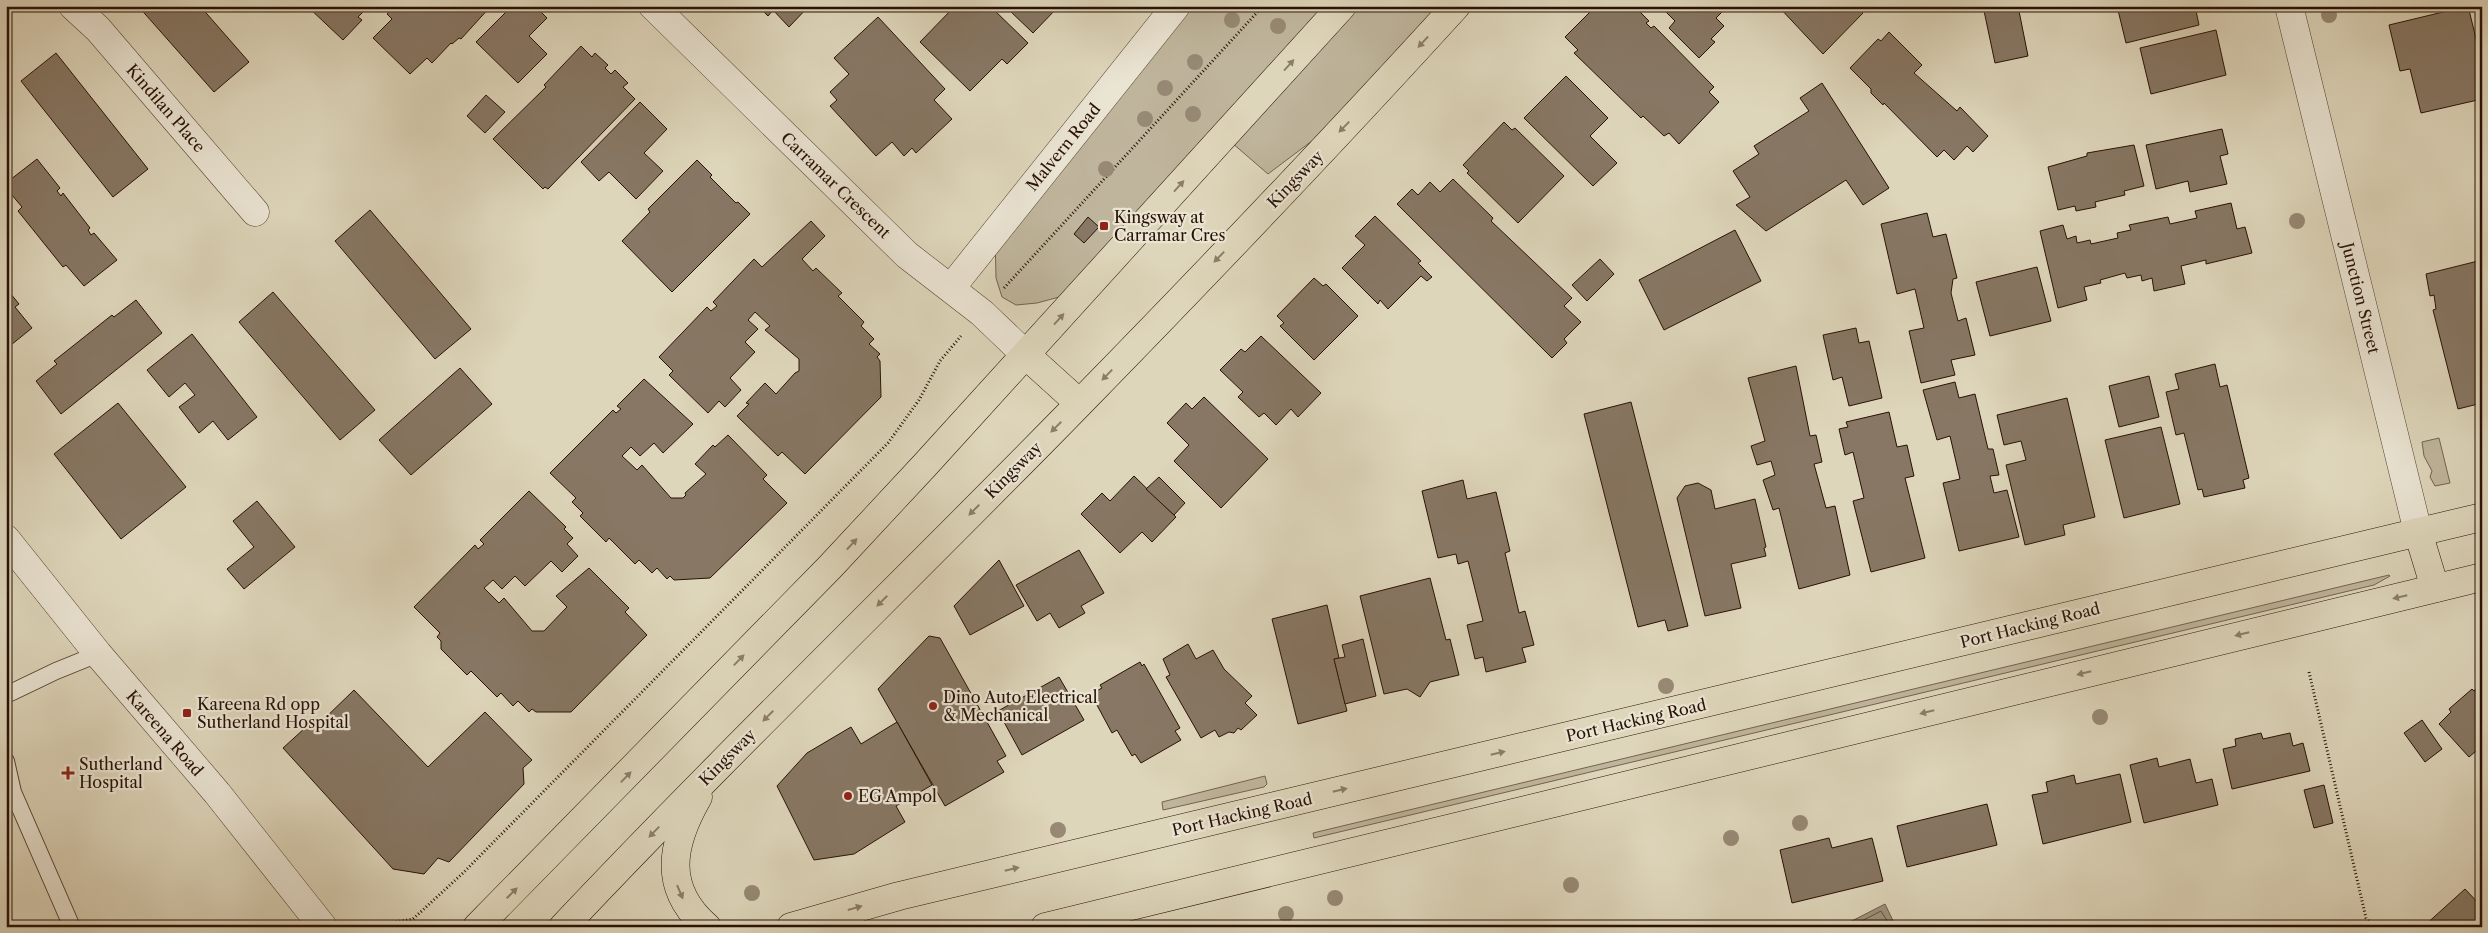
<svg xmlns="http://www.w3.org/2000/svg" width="2488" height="933" font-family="'Libre Caslon Text',serif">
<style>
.green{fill:#bfb59c;stroke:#746350}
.water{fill:#a0937d;stroke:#705f4d}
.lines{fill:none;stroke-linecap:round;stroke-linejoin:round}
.shore{stroke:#645241;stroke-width:1}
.building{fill:#877764;stroke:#281105}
.service-casing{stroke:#564232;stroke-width:18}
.minor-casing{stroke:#564232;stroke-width:29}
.tertiary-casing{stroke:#564232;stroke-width:29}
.primary-casing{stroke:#281105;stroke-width:29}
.path{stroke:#281105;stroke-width:3;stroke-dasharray:1 2.5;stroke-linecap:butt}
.service{stroke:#eae4d3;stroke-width:16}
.minor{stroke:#eae4d3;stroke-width:28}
.tertiary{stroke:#eae4d3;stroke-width:28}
.primary{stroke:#ded6bb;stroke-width:28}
.tree{fill:#978974}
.oneway{fill:#8c7d69}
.poi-dot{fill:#8f2418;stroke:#eae4d3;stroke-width:2}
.labels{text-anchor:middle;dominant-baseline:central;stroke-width:4.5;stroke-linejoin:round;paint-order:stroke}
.street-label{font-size:16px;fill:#281105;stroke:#eae4d3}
.poi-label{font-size:16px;fill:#281105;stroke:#eae4d3;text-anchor:start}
</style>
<rect width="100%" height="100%" fill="#ded6bb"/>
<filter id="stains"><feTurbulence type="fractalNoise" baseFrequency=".004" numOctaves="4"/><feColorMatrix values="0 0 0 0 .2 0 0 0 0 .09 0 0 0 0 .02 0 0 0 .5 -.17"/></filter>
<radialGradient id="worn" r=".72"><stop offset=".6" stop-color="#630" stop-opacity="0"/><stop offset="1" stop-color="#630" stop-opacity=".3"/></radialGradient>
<g class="green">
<polygon points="1176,6 1456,6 1377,92 1268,174 1224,136 1085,290 1037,303 1016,305 1002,297 996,278 995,233"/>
<polygon points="2439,438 2450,483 2435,486 2430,477 2432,471 2424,456 2422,442"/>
<polygon points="2389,575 2390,576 2374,585 1314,838 1313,833"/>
<polygon points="1265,776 1267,784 1264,787 1163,810 1162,802"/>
</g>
<polygon class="water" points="1885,904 1896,927 1832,926 1837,924 1842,926"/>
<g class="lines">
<polyline class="shore" points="1850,927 1881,911 1891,927"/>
</g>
<g class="building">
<polygon points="138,6 200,6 249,62 214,92"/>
<polygon points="307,6 369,6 358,17 362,20 343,40"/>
<polygon points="395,6 491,6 461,39 459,38 452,44 451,43 432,63 427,58 410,74 373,38 392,19 387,14"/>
<polygon points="512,6 535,6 547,18 529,36 547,54 518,83 476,42"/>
<polygon points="758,6 809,6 789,27 773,10 768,16"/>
<polygon points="955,6 990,6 1028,43 1007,64 1002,59 970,91 920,42"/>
<polygon points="999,6 1059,6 1033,33 1008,9 1005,12"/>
<polygon points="1596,6 1634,6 1649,21 1646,23 1651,28 1654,26 1714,87 1709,92 1719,102 1679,144 1669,133 1664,136 1643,116 1641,118 1574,53 1578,50 1565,37"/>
<polygon points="1660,6 1728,6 1716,18 1724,26 1711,39 1715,42 1699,58 1669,28 1675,21"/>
<polygon points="1778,6 1856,6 1863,13 1823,54"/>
<polygon points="1983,6 2018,6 2028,56 1995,63"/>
<polygon points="2117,6 2195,6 2199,25 2126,43"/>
<polygon points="2468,6 2482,63 2482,99 2421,113 2410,69 2400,71 2389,25"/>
<polygon points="878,17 945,89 934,100 952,119 916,153 912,148 904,156 892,142 876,156 830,106 837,100 830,92 849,74 834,58"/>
<polygon points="2216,30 2226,75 2151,94 2140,48"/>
<polygon points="1889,32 1922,65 1914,73 1957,111 1960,107 1988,136 1973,152 1967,146 1954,160 1944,150 1937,157 1884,103 1883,105 1871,93 1871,89 1850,68 1878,39 1881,41"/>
<polygon points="581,46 592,57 595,53 608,65 605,68 611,74 615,70 628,83 623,87 635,99 548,189 545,187 543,189 493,139 546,87 544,85"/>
<polygon points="56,53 148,169 113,197 21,81"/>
<polygon points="1566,76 1608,118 1590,136 1617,163 1593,186 1524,118"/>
<polygon points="1822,83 1889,188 1863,205 1846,180 1766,231 1736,205 1750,197 1733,171 1759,154 1754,146 1809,111 1800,98"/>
<polygon points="486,95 505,112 485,133 467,116"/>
<polygon points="640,102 667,129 644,153 663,171 636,199 609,172 599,181 581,162"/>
<polygon points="1504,122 1512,130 1515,128 1564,176 1518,223 1467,173 1469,171 1463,165"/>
<polygon points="2222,129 2228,154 2220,156 2227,184 2190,192 2188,181 2156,189 2146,145"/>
<polygon points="2134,145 2144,186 2124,191 2125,195 2095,202 2096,207 2076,211 2075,206 2058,210 2048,167 2087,156 2087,153"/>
<polygon points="37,159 60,188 57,191 61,196 63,193 90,228 88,230 91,235 94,233 117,260 84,286 66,265 63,267 18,211 22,207 6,188 6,183"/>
<polygon points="697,160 712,175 710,177 736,203 738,202 750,214 672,292 622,241 650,212 648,209"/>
<polygon points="1453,179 1493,218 1491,221 1572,298 1564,306 1581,322 1564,339 1567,343 1552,358 1397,204 1412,189 1418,195 1430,182 1440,192"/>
<polygon points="2231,203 2237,229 2245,227 2252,253 2206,264 2206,260 2181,266 2185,284 2154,291 2152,278 2142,281 2141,275 2127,278 2125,273 2100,280 2101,283 2084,287 2087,300 2058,308 2040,231 2063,225 2067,239 2076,236 2077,243 2090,240 2091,244 2118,238 2117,233 2131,230 2129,225 2168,217 2170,224 2197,218 2195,211"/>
<polygon points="370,210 471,329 435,359 335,241"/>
<polygon points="1927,213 1933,237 1946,234 1957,278 1953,279 1951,293 1958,321 1966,318 1975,355 1951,360 1955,375 1921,383 1909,331 1924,328 1915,289 1897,294 1881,224"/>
<polygon points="1375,216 1421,261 1418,263 1432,277 1427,281 1421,276 1388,309 1380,300 1378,304 1342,268 1365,245 1355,236"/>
<polygon points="1088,217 1099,227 1084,243 1074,234"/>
<polygon points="811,221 825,236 802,259 813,271 816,268 842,293 838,296 864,322 861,326 874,339 869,344 880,354 877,357 880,361 881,397 805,474 782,452 778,456 737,416 749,404 746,403 765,383 776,394 795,373 799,371 799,359 765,330 770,326 755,312 748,320 758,329 745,342 755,352 730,378 741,390 725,407 719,401 708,413 669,375 673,371 659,357 707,307 711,311 717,306 713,302 754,259 762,267"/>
<polygon points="1735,230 1761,281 1664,330 1639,280"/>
<polygon points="1600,259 1614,274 1587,301 1572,285"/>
<polygon points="2482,260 2482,403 2458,409 2433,310 2436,309 2434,295 2430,296 2426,274"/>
<polygon points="2037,267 2051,321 1990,336 1976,282"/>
<polygon points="1314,278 1323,286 1326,284 1358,316 1314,360 1280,326 1284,323 1277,316"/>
<polygon points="6,288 19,304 15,307 32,328 6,349"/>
<polygon points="273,292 375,410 340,440 239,322"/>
<polygon points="136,300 162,333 61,414 36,381 57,364 54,361 112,315 114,317"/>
<polygon points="1856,328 1859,343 1869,341 1882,398 1849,406 1842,377 1833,380 1823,335"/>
<polygon points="192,334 257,417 228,440 213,421 199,433 179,407 195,395 185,383 169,397 147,370"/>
<polygon points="1261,336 1321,393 1298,417 1291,409 1276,425 1264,413 1259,417 1238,397 1243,392 1220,370 1241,349 1245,352"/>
<polygon points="2215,364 2220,387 2227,385 2249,478 2243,480 2245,488 2204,497 2202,489 2198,490 2184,433 2176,435 2166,392 2179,389 2175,374"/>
<polygon points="1796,366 1810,436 1816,435 1822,462 1814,464 1826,508 1835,506 1850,575 1799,589 1779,508 1773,510 1763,480 1775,475 1771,461 1757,465 1751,446 1765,441 1748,378"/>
<polygon points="460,368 492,404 411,475 379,440"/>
<polygon points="2149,376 2159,417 2119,427 2109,386"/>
<polygon points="644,379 693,424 663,453 654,443 640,456 631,447 622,456 637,470 642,465 671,498 683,498 686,495 685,493 706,474 695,464 713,445 715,447 728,435 767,475 763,479 787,503 710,578 674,580 670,576 667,579 657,568 652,573 639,560 635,564 609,538 606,542 580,516 583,513 572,502 576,498 550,473 613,410 616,413 621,409 617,406"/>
<polygon points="1955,382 1959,398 1975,394 1988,449 1993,449 1999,475 1990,476 1994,493 2007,490 2019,537 1959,551 1943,483 1960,479 1950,436 1937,440 1923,390"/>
<polygon points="1204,397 1268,459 1221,508 1174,461 1189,445 1167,423 1186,403 1192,409"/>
<polygon points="2067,398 2095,517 2063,525 2065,535 2025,545 2006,465 2026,460 2021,441 2004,445 1997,415"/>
<polygon points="1631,402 1688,626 1668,631 1665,620 1638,627 1584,414"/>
<polygon points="118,403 186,487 121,539 54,454"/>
<polygon points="1889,412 1897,447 1907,445 1914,476 1905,478 1925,558 1871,572 1853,501 1864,498 1853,452 1845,455 1839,429 1848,427 1846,422"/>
<polygon points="2161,427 2180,504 2124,518 2105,440"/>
<polygon points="1134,476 1176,517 1152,542 1142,532 1120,553 1081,514 1102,493 1110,501"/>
<polygon points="1159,477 1185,503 1174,515 1146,489"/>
<polygon points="1463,480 1467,499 1496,492 1510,551 1505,553 1519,613 1525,611 1534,645 1522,648 1526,662 1486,672 1483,657 1475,659 1467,625 1483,621 1468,561 1458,564 1456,554 1438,558 1422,491"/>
<polygon points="1698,483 1711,490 1715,509 1755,499 1766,547 1764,548 1766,556 1731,564 1741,608 1705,616 1677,498 1685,486"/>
<polygon points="529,491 566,527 564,529 573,538 567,544 578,556 562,572 551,561 525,586 515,576 502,589 493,580 484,588 499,603 504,598 532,631 544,631 567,607 556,596 589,568 629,608 625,612 647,635 571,712 536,712 532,709 529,712 518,701 513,706 501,693 497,697 471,671 467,675 441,649 441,641 437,637 440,633 414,607 475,545 478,549 484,544 480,540"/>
<polygon points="257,501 295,547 244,589 227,569 254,547 233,521"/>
<polygon points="1079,550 1104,593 1081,606 1085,613 1059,628 1050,613 1037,621 1016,585"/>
<polygon points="999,560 1024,606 970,635 954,606"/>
<polygon points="1430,578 1446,640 1450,639 1459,675 1430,682 1420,697 1407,689 1384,694 1360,596"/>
<polygon points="1327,605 1339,658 1334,659 1347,711 1298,724 1272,619"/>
<polygon points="929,636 940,638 1006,756 997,761 1004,772 945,806 878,689"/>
<polygon points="1363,639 1376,696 1345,704 1334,659 1345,657 1342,645"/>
<polygon points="1188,644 1196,659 1213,650 1224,669 1252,696 1245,703 1257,715 1241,730 1238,728 1234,733 1229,732 1219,737 1215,730 1201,738 1166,677 1170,675 1163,659"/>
<polygon points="1140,662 1142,666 1144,664 1180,728 1175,731 1181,740 1141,763 1135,754 1132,756 1117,730 1112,733 1091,694 1102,688 1100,685"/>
<polygon points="1059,677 1084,720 1022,755 998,711"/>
<polygon points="2482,684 2482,746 2469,757 2439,724 2451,712 2449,709 2472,689 2474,691"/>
<polygon points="354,690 428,767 485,712 532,760 523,768 524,784 449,862 438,858 424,874 393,869 283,748 316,718 321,722"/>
<polygon points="2422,720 2442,749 2425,762 2404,733"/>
<polygon points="897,722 932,785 896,806 905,822 854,854 814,860 777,786 807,753 851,727 861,744"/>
<polygon points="2261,733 2263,739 2290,733 2293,746 2303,743 2310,771 2232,789 2223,749 2236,746 2235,739"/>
<polygon points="2157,758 2159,767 2190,759 2196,783 2212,779 2218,805 2144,823 2130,765"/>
<polygon points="2120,774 2131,822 2043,844 2032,795 2048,792 2046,782 2074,775 2076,784"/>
<polygon points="2324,785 2333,823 2314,828 2304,790"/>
<polygon points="1987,804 1997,845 1907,867 1897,826"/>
<polygon points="1829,838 1832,848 1872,838 1883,881 1792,903 1780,850"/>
<polygon points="2465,889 2482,907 2482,927 2423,927"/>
</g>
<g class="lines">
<g class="service-casing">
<g id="service">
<polyline points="6,695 56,671 98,654"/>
<polyline points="6,761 13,792 72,927"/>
</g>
</g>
<g class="minor-casing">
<g id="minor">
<polyline points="73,6 98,29 255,212"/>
<polyline points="653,6 907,255 982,313 1026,355"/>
<polyline points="2289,6 2418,532"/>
<polyline points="951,288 1176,6"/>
</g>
</g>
<g class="tertiary-casing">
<polyline id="tertiary" points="6,539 98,654 217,793 323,927"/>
</g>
<g class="primary-casing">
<g id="primary">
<polyline points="1026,355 1079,403"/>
<polyline points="2418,532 2435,588"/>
<path d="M698 797C671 844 662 888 707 927"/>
<polyline points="477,927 830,567 925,465 1342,6"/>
<path d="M563 927C731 749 908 579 1079 404 1207 273 1333 141 1456 6"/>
<polyline points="791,927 899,896 2482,517"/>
<polyline points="1045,927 2482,577"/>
</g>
</g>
<g class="path">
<polyline points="1004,288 1263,6"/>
<polyline points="2309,672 2366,918 2374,927"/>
<polyline points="389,923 413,919 463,873 888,443 919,400 940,361 961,336"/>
</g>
<use href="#service" class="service"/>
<use href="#minor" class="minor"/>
<use href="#tertiary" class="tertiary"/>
<use href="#primary" class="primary"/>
</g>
<g class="tree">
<circle cx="2329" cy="15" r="8"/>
<circle cx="1232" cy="20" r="8"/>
<circle cx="1278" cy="26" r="8"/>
<circle cx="1195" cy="62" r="8"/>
<circle cx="1165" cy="88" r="8"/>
<circle cx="1193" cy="114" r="8"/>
<circle cx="1145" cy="119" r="8"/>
<circle cx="1106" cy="169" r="8"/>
<circle cx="2297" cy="221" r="8"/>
<circle cx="1666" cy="686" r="8"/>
<circle cx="2100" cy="717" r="8"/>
<circle cx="1800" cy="823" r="8"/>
<circle cx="1058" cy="830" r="8"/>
<circle cx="1731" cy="838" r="8"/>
<circle cx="1571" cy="885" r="8"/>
<circle cx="752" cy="893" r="8"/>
<circle cx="1335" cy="898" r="8"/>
<circle cx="1286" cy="914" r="8"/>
</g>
<defs><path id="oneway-solid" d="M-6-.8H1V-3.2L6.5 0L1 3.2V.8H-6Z" transform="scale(1.25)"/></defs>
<g class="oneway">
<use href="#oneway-solid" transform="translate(1423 42) rotate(133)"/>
<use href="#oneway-solid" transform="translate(1289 65) rotate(-48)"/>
<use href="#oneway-solid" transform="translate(1344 127) rotate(134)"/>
<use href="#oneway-solid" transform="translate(1179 186) rotate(-48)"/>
<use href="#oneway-solid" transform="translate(1219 257) rotate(134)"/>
<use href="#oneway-solid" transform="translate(1059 319) rotate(-48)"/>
<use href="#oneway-solid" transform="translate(1107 375) rotate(134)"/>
<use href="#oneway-solid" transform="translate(1056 427) rotate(135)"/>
<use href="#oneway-solid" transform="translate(974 510) rotate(135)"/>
<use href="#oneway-solid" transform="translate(852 544) rotate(-47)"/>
<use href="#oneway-solid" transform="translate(2400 597) rotate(167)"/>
<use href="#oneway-solid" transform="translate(882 601) rotate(135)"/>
<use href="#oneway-solid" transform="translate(2242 634) rotate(166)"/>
<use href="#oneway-solid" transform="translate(739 660) rotate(-46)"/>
<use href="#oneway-solid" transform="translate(2084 673) rotate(166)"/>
<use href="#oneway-solid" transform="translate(1927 712) rotate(166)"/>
<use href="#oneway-solid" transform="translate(768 716) rotate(135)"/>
<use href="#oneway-solid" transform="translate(1498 753) rotate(-13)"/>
<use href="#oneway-solid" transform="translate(626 777) rotate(-46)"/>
<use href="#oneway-solid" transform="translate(1340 790) rotate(-13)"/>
<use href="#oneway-solid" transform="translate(654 832) rotate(134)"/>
<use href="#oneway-solid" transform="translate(1012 869) rotate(-13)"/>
<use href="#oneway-solid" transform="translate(680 892) rotate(67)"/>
<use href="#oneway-solid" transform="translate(512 893) rotate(-45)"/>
<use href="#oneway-solid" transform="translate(855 908) rotate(-16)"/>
</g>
<g class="poi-dot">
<rect x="1099" y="221" width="10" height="10" rx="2.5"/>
<circle cx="933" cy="706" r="5"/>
<rect x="182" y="708" width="10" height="10" rx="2.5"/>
<path d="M65.5 765.5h5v5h5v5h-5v5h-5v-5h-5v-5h5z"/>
<circle cx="848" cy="796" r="5"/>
</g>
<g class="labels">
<g class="street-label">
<text transform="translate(166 108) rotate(49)">Kindilan Place</text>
<text transform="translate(1063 147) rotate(-51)">Malvern Road</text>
<text transform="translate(1295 179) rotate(-46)">Kingsway</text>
<text transform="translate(836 185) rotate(44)">Carramar Crescent</text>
<text transform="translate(2361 298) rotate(76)">Junction Street</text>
<text transform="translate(1013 470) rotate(-45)">Kingsway</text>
<text transform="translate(2030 625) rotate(-14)">Port Hacking Road</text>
<text transform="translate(1636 720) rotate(-13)">Port Hacking Road</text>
<text transform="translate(165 733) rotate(49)">Kareena Road</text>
<text transform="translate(727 757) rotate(-45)">Kingsway</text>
<text transform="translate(1242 814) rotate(-13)">Port Hacking Road</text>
</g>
<g class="poi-label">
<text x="1114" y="217">Kingsway at<tspan x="1114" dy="18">Carramar Cres</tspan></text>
<text x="943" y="697">Dino Auto Electrical<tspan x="943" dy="18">&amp; Mechanical</tspan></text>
<text x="197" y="704">Kareena Rd opp<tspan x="197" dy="18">Sutherland Hospital</tspan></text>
<text x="79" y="764">Sutherland<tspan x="79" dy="18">Hospital</tspan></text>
<text x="858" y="796">EG Ampol</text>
</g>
</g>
<rect width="2488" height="933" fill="none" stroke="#ded6bb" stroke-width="25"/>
<rect x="8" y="8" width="2473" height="918" fill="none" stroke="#281105" stroke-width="2.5"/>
<rect x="12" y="12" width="2463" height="908" fill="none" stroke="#281105"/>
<rect width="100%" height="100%" filter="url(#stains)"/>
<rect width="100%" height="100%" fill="url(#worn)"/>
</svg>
